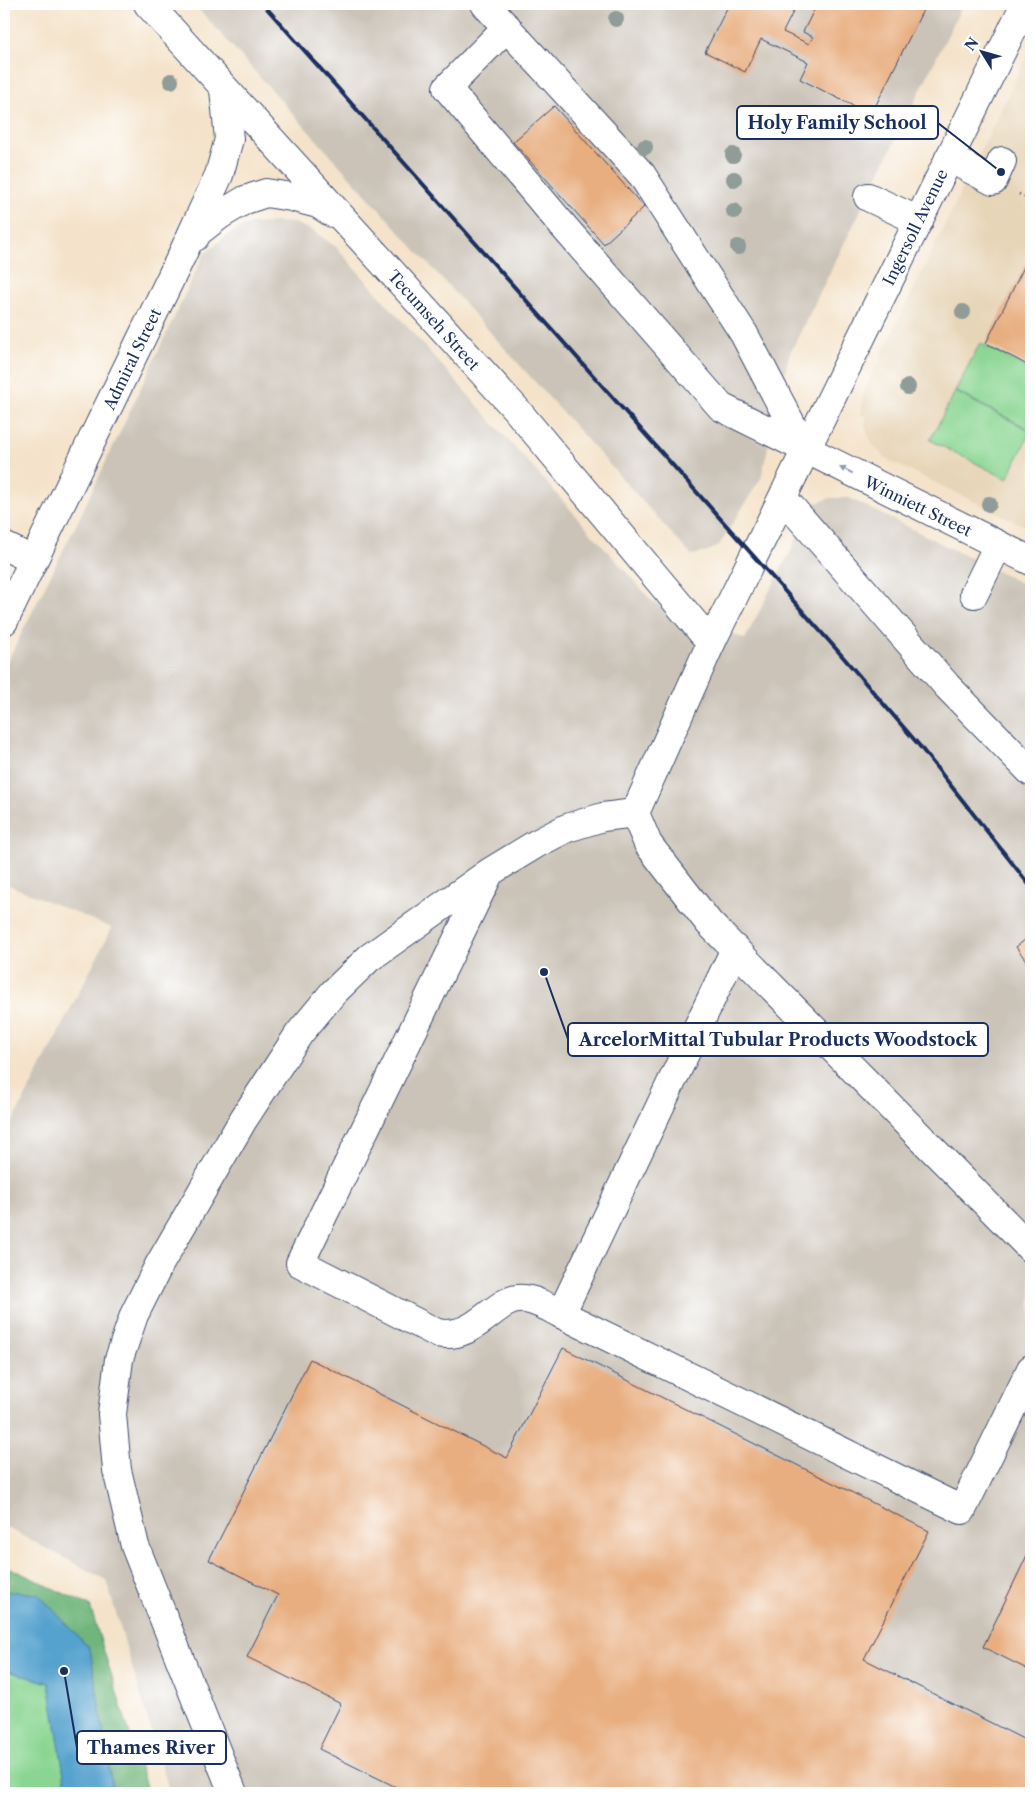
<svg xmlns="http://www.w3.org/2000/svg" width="1035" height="1797" font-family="'Libre Caslon Text',serif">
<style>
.built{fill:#e7d5b8}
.industrial{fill:#cbc3b8}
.green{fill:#8ad592;stroke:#528278}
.forest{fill:#6fb67c;stroke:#45726d}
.water{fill:#54a2ce;stroke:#386896}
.building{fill:#e8ae80}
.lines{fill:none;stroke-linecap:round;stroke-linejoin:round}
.minor-casing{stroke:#3c4a6e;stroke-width:30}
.path{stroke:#3c4a6e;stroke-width:3;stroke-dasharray:1 4;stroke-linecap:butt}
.minor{stroke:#fff;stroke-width:28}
.rail{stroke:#1b2f5e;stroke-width:4}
.tree{fill:#8f9c97}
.oneway{fill:#8d97ae}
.labels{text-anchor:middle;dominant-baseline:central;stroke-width:4.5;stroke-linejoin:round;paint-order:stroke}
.street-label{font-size:16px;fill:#1b2f5e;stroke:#fff}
.leader{fill:none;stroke:#1b2f5e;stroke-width:2}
.callout-dot{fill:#1b2f5e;stroke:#fff;stroke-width:2}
.callout{fill:#fff;stroke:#1b2f5e;stroke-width:2}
.callout-label{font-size:18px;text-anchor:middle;font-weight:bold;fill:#1b2f5e}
</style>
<rect width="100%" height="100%" fill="#fff"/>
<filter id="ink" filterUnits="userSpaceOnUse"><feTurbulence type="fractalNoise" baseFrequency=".02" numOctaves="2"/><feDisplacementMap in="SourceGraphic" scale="10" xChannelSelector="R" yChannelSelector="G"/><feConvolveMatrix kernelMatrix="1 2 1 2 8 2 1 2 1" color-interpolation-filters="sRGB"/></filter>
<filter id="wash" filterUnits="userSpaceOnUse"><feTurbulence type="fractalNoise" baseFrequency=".0096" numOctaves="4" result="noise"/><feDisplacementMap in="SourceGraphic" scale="20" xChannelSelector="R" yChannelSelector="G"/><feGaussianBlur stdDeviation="1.12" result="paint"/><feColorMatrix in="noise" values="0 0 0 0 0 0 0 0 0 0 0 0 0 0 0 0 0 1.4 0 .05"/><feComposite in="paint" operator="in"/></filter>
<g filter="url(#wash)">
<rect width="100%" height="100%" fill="#f4e3ca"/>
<polygon class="built" points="1031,48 1031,529 886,459 874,446 869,437 865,426 866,416 860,415 864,391"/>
<g class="industrial">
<polygon points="194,4 963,4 789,355 761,478 719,545 707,552 691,555"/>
<polygon points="276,222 294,223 312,230 336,247 652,601 745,639 808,517 817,503 830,498 849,498 1031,588 1031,1793 170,1793 106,1580 4,1526 4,1139 112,928 4,883 4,668 78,521 204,254 231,232 251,224"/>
</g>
<g class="green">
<polygon points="980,343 1031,370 1031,430 955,391"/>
<polygon points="955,392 1031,431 1007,479 930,440"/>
<polygon points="4,1670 49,1683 67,1793 4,1793"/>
</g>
<polygon class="forest" points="4,1565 90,1606 148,1793 113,1793 90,1649 38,1594 4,1591"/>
<polygon class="water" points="4,1591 38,1594 90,1649 113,1793 67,1793 49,1683 4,1670"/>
<g id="blocks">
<g class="building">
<polygon points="729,4 797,4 783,32 809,44 813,37 803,32 817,4 926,4 871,115 800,79 808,62 761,39 745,72 705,52"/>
<polygon points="554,106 644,207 604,244 513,142"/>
<polygon points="1031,253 1031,367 986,343"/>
<polygon points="1031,935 1031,967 1016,947"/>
<polygon points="563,1348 929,1531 864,1659 1031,1743 1031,1793 408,1793 319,1749 341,1704 247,1657 278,1595 209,1560 310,1359 507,1458"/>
<polygon points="1031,1547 1031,1671 983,1647"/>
</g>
</g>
</g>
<g filter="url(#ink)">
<use href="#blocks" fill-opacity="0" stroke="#3c4a6e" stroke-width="1"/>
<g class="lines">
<g class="minor-casing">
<g id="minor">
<polyline points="148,4 515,408 711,643"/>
<polyline points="485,4 642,175 744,334 805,450"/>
<polyline points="1025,4 711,643 635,813 648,844 709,923 1031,1249"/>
<polyline points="507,27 447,88 564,227 721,407 1031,561"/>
<polyline points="949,158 993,181 1002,161"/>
<polyline points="868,197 919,221"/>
<polyline points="195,237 198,232 220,215 245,200 266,193 291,197 318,204 332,213"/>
<polyline points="783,498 948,687 1031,772"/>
<polyline points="4,546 33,560"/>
<polyline points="974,594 998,545"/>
<polyline points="4,621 181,257 219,175 229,139 224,89"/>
<path d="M488 876 300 1263 437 1333C477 1342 496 1294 525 1299 538 1301 550 1308 561 1314"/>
<polyline points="735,949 561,1314 962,1510 1031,1369"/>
<polyline points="233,1793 135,1546 117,1470 112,1414 119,1359 134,1315 159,1265 243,1120 299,1034 333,993 369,958 490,872 536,844 567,828 603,817 635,813"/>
</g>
</g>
<polyline class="path" points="1019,194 1031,201"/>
<use href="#minor" class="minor"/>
<polyline class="rail" points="263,4 837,650 918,744 1031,887"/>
</g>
<g class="tree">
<circle cx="616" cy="19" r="8"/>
<circle cx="171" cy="81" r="8"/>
<circle cx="645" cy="147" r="8"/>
<circle cx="733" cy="155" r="8"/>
<circle cx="734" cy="179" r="8"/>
<circle cx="734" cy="211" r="8"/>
<circle cx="738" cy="247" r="8"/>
<circle cx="963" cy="312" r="8"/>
<circle cx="908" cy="387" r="8"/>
<circle cx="989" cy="504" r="8"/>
</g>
<defs><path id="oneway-solid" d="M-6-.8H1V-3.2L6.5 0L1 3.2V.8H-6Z" transform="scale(1.25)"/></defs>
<use class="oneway" href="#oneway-solid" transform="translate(846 470) rotate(-154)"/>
</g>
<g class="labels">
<g class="street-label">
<text transform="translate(915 227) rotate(-64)">Ingersoll Avenue</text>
<text transform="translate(434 320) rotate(48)">Tecumseh Street</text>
<text transform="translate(132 359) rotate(-64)">Admiral Street</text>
<text transform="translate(918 506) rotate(26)">Winniett Street</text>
</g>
</g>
<path class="leader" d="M1001 172L938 123M544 972L568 1039M64 1671L77 1748"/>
<g class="callout-dot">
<circle cx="1001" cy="172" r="5"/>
<circle cx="544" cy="972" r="5"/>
<circle cx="64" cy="1671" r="5"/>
</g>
<g class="callout">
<rect x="737" y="106" width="201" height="33" rx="5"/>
<rect x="568" y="1023" width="420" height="33" rx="5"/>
<rect x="77" y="1731" width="149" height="33" rx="5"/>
</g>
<g class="callout-label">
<text x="837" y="129">Holy Family School</text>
<text x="778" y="1046">ArcelorMittal Tubular Products Woodstock</text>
<text x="151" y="1754">Thames River</text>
</g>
<rect width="1035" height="1797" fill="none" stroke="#fff" stroke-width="20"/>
<g transform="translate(982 52) rotate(307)" stroke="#ffffff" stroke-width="4" paint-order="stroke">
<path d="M0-4L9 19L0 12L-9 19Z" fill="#1b2f5e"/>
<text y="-8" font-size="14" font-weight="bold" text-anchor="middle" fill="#1b2f5e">N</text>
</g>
</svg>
